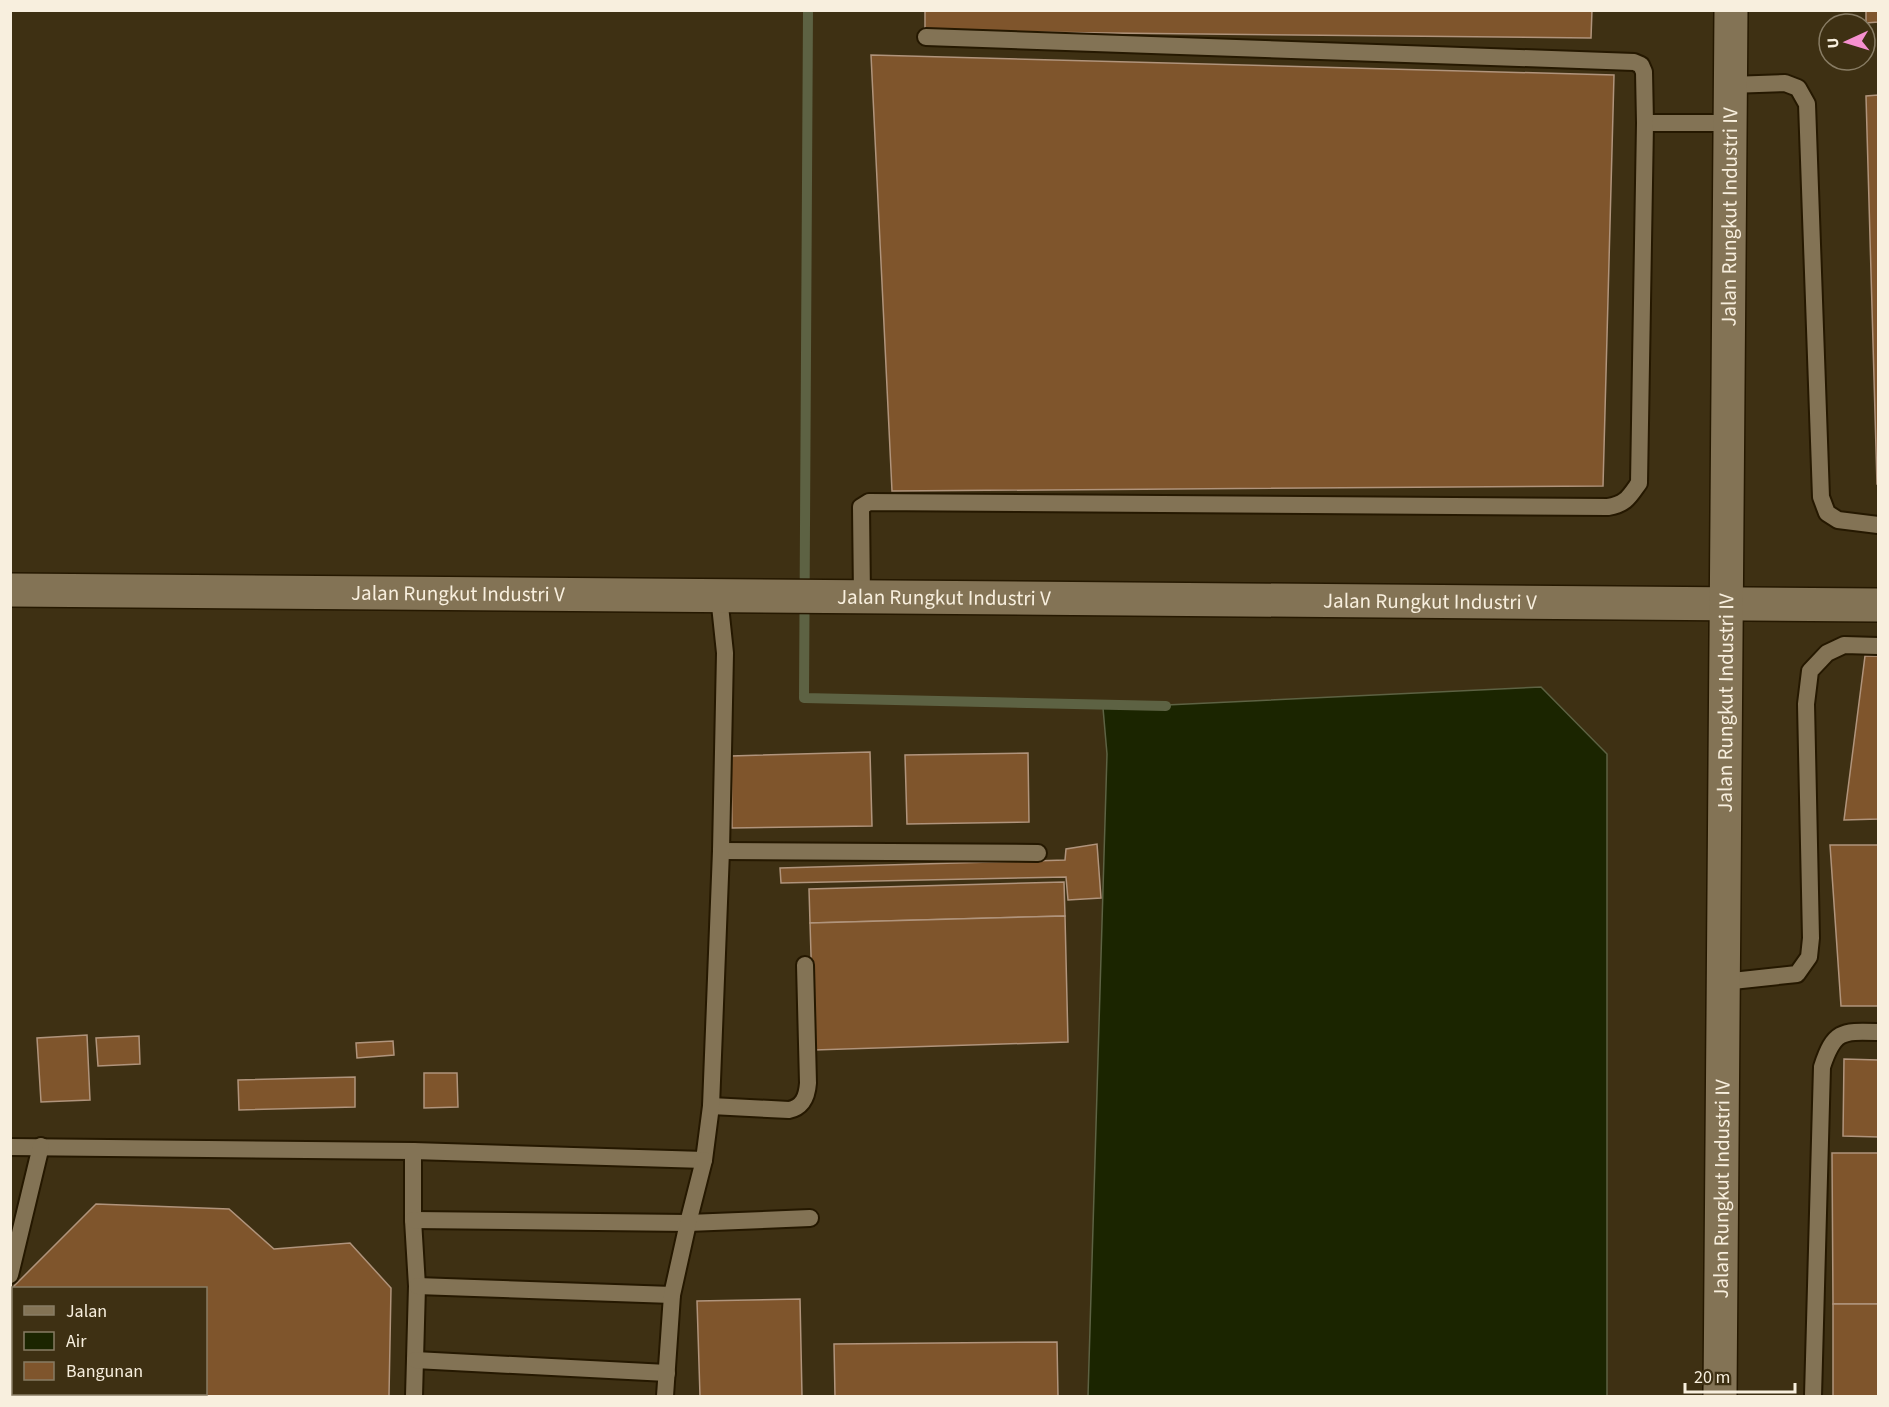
<svg xmlns="http://www.w3.org/2000/svg" width="1889" height="1407" font-family="'Source Sans 3',sans-serif">
<style>
.water{fill:#1b2500;stroke:#5d6243;stroke-width:1.5}
.lines{fill:none;stroke-linecap:round;stroke-linejoin:round}
.stream{stroke:#5d6243;stroke-width:10}
.building{fill:#7f552c;stroke:#b0947c;stroke-width:1.5}
.lane-casing{stroke:#251800;stroke-width:20}
.street-casing{stroke:#251800;stroke-width:36}
.lane{stroke:#837355;stroke-width:16}
.street{stroke:#837355;stroke-width:33}
.labels{text-anchor:middle;dominant-baseline:central;stroke-width:4.5;stroke-linejoin:round;paint-order:stroke}
.street-label{font-size:21px;fill:#f8efde;stroke:#3e3013}
</style>
<rect width="100%" height="100%" fill="#3e3013"/>
<polygon class="water" points="1541,687 1607,754 1607,1396 1088,1396 1107,754 1103,708"/>
<g class="lines">
<polyline class="stream" points="808,10 804,698 1166,706"/>
</g>
<g class="building">
<polygon points="925,10 1592,10 1591,38 925,31"/>
<polygon points="1866,10 1878,10 1878,22 1866,23"/>
<polygon points="871,55 1614,75 1603,486 892,491"/>
<polygon points="1878,95 1878,484 1877,484 1866,96"/>
<polygon points="1865,656 1878,656 1878,819 1844,820"/>
<polygon points="870,752 872,826 732,828 731,756"/>
<polygon points="1028,753 1029,822 907,824 905,755"/>
<polygon points="1097,844 1101,898 1068,900 1066,877 781,883 780,868 1065,860 1066,849"/>
<polygon points="1830,845 1878,845 1878,1006 1841,1006"/>
<polygon points="1064,882 1065,916 810,923 809,889"/>
<polygon points="1065,916 1068,1042 814,1050 810,923"/>
<polygon points="87,1035 90,1100 41,1102 37,1038"/>
<polygon points="139,1036 140,1064 98,1066 96,1038"/>
<polygon points="393,1041 394,1055 357,1058 356,1043"/>
<polygon points="1844,1059 1878,1060 1878,1137 1843,1136"/>
<polygon points="424,1073 457,1073 458,1107 424,1108"/>
<polygon points="355,1077 355,1107 239,1110 238,1080"/>
<polygon points="1832,1153 1878,1153 1878,1304 1833,1304"/>
<polygon points="96,1204 229,1209 274,1249 350,1243 391,1288 389,1396 41,1396 41,1394 206,1394 206,1288 14,1288 14,1286"/>
<polygon points="14,1293 14,1353 10,1350"/>
<polygon points="800,1299 802,1396 700,1396 697,1301"/>
<rect x="1833" y="1304" width="45" height="92"/>
<polygon points="1057,1342 1058,1396 835,1396 834,1344"/>
</g>
<g class="lines">
<g class="lane-casing">
<g id="lane">
<polyline points="1730,85 1785,83 1798,88 1807,104 1821,497 1827,513 1838,520 1878,525"/>
<polyline points="1645,123 1730,123"/>
<path d="M862 597 861 507 869 502 1608 507C1626 504 1629 497 1639 483L1645 123 1644 72 1641 65 1634 62 926 37"/>
<polyline points="721,851 1038,853"/>
<polyline points="1723,982 1797,974 1809,957 1811,938 1806,704 1810,671 1827,653 1844,645 1878,646"/>
<path d="M711 1106 789 1110C803 1107 807 1097 808 1083L805 965"/>
<polyline points="10,1147 413,1151 704,1160 711,1106 721,851 725,653 719,596"/>
<polyline points="413,1151 413,1220 417,1286 414,1396"/>
<polyline points="413,1220 688,1223 810,1218"/>
<polyline points="10,1275 41,1146"/>
<polyline points="417,1286 672,1295"/>
<polyline points="415,1360 667,1373"/>
<polyline points="665,1396 672,1295 688,1223 704,1160"/>
<path d="M1813 1396 1822 1067C1834 1030 1842 1031 1878 1032"/>
</g>
</g>
<g class="street-casing">
<g id="street">
<path id="s1" d="M10 590 1878 605"/>
<path id="s2" d="M1720 1396 1731 10"/>
</g>
</g>
<use href="#lane" class="lane"/>
<use href="#street" class="street"/>
</g>
<g class="labels">
<g class="street-label">
<text stroke="none"><textPath href="#s2" startOffset="1179">Jalan Rungkut Industri IV</textPath></text>
<text stroke="none"><textPath href="#s1" startOffset="448">Jalan Rungkut Industri V</textPath></text>
<text stroke="none"><textPath href="#s1" startOffset="934">Jalan Rungkut Industri V</textPath></text>
<text stroke="none"><textPath href="#s1" startOffset="1420">Jalan Rungkut Industri V</textPath></text>
<text stroke="none"><textPath href="#s2" startOffset="693">Jalan Rungkut Industri IV</textPath></text>
<text stroke="none"><textPath href="#s2" startOffset="207">Jalan Rungkut Industri IV</textPath></text>
</g>
</g>
<rect width="1889" height="1407" fill="none" stroke="#f8efde" stroke-width="24"/>
<rect x="12" y="1287" width="195" height="108" fill="#3e3013" stroke="#887c64" stroke-width="1.5"/>
<rect x="24" y="1306" width="30" height="9" fill="#837355" stroke="#887c64" stroke-width="1.5"/>
<text x="66" y="1317" font-size="18" fill="#f8efde">Jalan</text>
<rect x="24" y="1332" width="30" height="18" fill="#1b2500" stroke="#887c64" stroke-width="1.5"/>
<text x="66" y="1347" font-size="18" fill="#f8efde">Air</text>
<rect x="24" y="1362" width="30" height="18" fill="#7f552c" stroke="#887c64" stroke-width="1.5"/>
<text x="66" y="1377" font-size="18" fill="#f8efde">Bangunan</text>
<g transform="translate(1847 42) rotate(266)"><circle r="28" fill="#3e3013" stroke="#887c64" stroke-width="1.5"/>
<path d="M0-4.5L10 22L0 15L-10 22Z" fill="#f690cf"/>
<text y="-9" font-size="16" font-weight="bold" text-anchor="middle" fill="#f8efde">U</text>
</g>
<path d="M1685 1383v9h110v-9" fill="none" stroke="#f8efde" stroke-width="3"/>
<text x="1694" y="1383" font-size="18" fill="#f8efde" stroke="#3e3013" stroke-width="4.5" paint-order="stroke">20 m</text>
</svg>
